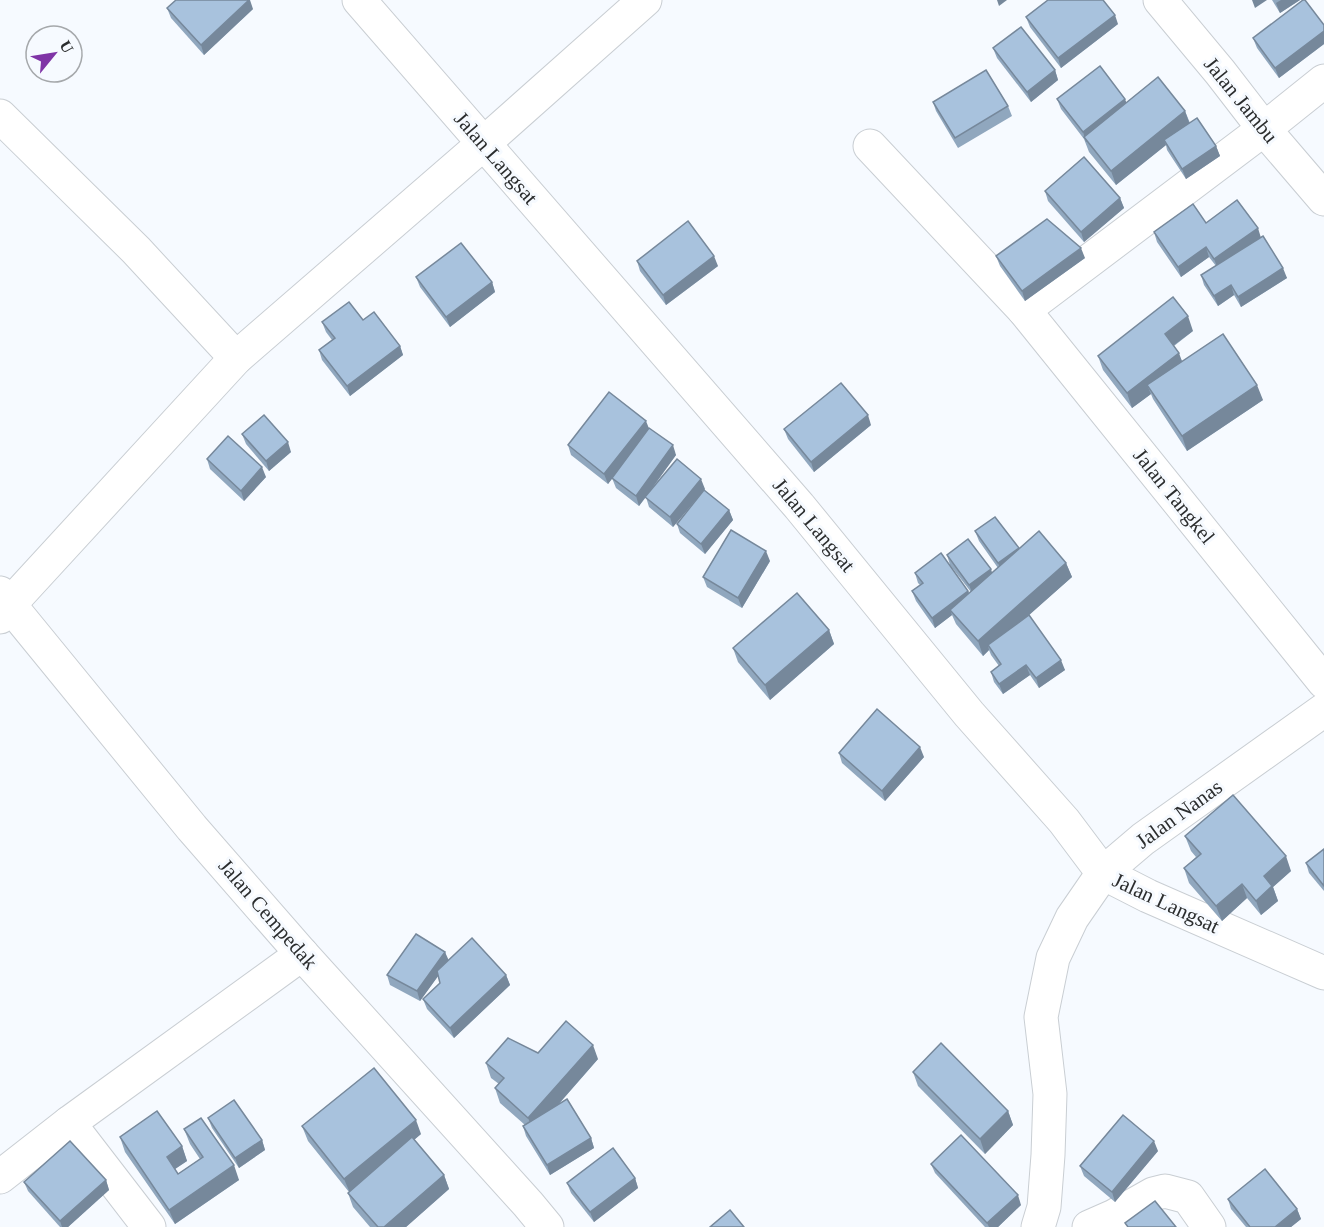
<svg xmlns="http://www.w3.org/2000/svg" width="1324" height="1227" font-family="'Times New Roman',serif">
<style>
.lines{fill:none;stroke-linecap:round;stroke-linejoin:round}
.minor-casing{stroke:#c9ced3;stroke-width:35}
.minor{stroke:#fff;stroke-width:33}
.wall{fill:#90a7be}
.shaded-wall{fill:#76889b}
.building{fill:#a8c2dd;stroke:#76889b;stroke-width:1.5}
.labels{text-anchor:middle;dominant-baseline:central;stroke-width:6;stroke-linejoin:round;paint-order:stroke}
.street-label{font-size:21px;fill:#2b2d2e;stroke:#f6faff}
</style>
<rect width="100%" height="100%" fill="#f6faff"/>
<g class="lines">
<g class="minor-casing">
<g id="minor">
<polyline points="359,0 799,506 969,714 1064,821 1103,873 1148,896 1324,973"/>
<polyline points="1160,0 1220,72 1264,129 1324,199"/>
<polyline points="0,116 136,250 236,358"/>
<polyline points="870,146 1024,310 1324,682"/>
<polyline points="1024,310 1264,129 1324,81"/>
<polyline points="0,593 192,828 302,954 528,1204 547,1227"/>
<polyline points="0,617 10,604 236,358 483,144 645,0"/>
<polyline points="69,1123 149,1227"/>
<polyline points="0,1177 69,1123 302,954"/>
<polyline points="1038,1227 1044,1207 1048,1155 1050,1094 1041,1017 1053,958 1072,918 1103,873 1143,839 1324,710"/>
<polyline points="1089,1227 1114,1216 1153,1194 1165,1191 1188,1197 1209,1227"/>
</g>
</g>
<use href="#minor" class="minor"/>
</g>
<g class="wall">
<polygon points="1272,0 1300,0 1280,13"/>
<polygon points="167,8 253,9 204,55 171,18"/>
<polygon points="1026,17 1118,24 1061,68 1030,27"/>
<polygon points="1324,25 1324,44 1279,78 1257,48 1253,38"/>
<polygon points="993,48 1055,70 1058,80 1031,102 997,58"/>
<polygon points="1057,99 1127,103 1185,111 1190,123 1216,146 1220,156 1186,179 1167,150 1166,145 1116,185 1089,152 1084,139 1061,109"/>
<polygon points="933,102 1008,106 1012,116 958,148 936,111"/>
<polygon points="1045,191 1120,198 1124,208 1084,242 1048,201"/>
<polygon points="1206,223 1261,237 1287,278 1241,307 1234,295 1218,306 1204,285 1201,275 1216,266 1209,257 1181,277 1157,242 1154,232"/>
<polygon points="996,256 1085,258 1025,301 1000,266"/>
<polygon points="637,261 718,266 666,305 640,271"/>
<polygon points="416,277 492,282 495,292 450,327 420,287"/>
<polygon points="363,320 400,346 403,355 350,396 322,360 319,350 332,340 326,332 322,322"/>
<polygon points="1193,331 1174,346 1182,361 1263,400 1187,451 1153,399 1151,394 1132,408 1103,370 1098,356"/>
<polygon points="871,425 814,472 788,439 784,429"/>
<polygon points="649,428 676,455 648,494 705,489 673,527 649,507 646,497 639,506 616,488 612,478 608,484 571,455 568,445"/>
<polygon points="242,434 291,452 269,471 246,444"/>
<polygon points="207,459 266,477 244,501 210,469"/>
<polygon points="729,510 733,520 705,554 680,533 677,524"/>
<polygon points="975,531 1019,549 1066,563 1072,577 1025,618 1065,670 1039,688 1030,675 1003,694 994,682 991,672 999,666 991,655 989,650 983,656 956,624 952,615 935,628 916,601 912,591 920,585 918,583 915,573 968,591 969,593 971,592 950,565 947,555 992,573 998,568 979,541"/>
<polygon points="770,561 742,608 707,587 703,577"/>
<polygon points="829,630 834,644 770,700 738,662 733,648"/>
<polygon points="839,753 924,757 885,801 842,763"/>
<polygon points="1185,836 1291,871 1273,887 1278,901 1261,915 1247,898 1222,921 1189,883 1184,868 1196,857 1191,851"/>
<polygon points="1324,849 1324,891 1309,873 1306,863"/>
<polygon points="445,952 448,961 506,975 510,985 454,1038 427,1009 423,999 440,983 438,976 420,1001 390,985 387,975"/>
<polygon points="538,1053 598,1059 558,1105 591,1138 594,1148 550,1175 526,1136 523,1126 525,1125 500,1103 495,1088 499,1084 491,1078 486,1063"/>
<polygon points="913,1072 1008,1111 1013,1125 985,1154 918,1086"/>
<polygon points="208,1118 262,1140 265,1150 239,1168 212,1128"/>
<polygon points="302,1126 421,1134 414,1140 444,1175 449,1189 406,1227 370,1227 353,1207 348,1193 349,1192 308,1141"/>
<polygon points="184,1129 239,1180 175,1224 125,1152 120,1137 182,1146 187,1161 175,1169 178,1174 200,1159 190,1144"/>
<polygon points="1158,1151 1115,1202 1084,1176 1080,1166"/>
<polygon points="931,1164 1021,1205 998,1227 985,1227 935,1173"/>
<polygon points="635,1178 638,1188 594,1222 571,1193 567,1183"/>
<polygon points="106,1180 109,1190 68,1227 60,1227 28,1191 24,1182"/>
<polygon points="1228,1199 1297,1209 1301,1219 1291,1227 1246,1227 1231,1209"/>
</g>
<g class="shaded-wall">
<polygon points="249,0 250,0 253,9 204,55 201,45"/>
<polygon points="997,0 1007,0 999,6"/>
<polygon points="1252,0 1267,0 1255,8"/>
<polygon points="1281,0 1300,0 1280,13 1276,3"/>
<polygon points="1115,15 1118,24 1061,68 1058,58"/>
<polygon points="1324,31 1324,44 1279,78 1275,68"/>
<polygon points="1055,70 1058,80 1031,102 1027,92"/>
<polygon points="1125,99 1129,109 1086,142 1083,132"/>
<polygon points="1185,111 1190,125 1164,140 1166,145 1116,185 1111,171"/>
<polygon points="1216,146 1220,156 1186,179 1182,169"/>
<polygon points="1120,198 1124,208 1084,242 1081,232"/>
<polygon points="1258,228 1261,238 1218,269 1214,259"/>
<polygon points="1206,247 1209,257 1181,277 1178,267"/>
<polygon points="1081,248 1085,258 1025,301 1022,291"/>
<polygon points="714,256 718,266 666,305 663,295"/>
<polygon points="1283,268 1287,278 1241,307 1238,297"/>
<polygon points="492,282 495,292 450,327 446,317"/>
<polygon points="1231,285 1234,295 1218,306 1214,296"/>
<polygon points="1188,316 1193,331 1170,348 1165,334"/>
<polygon points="400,346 403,355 350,396 347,386"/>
<polygon points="1179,353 1184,367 1147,385 1151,394 1132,408 1127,393"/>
<polygon points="1257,385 1263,400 1187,451 1182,436"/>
<polygon points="868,415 871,425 814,472 811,462"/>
<polygon points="646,421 650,431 608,484 604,474"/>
<polygon points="288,442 291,452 269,471 266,461"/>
<polygon points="673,445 676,455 639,506 636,496"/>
<polygon points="262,467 266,477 244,501 241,491"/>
<polygon points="701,479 705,489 673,527 670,517"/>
<polygon points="729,510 733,520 705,554 701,544"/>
<polygon points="1019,548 1022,558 1002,573 998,563"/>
<polygon points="766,551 770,561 742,608 738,598"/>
<polygon points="1066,563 1072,577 991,649 988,645 989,650 983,656 978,641"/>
<polygon points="991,569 994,579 973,595 969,585"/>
<polygon points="968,591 972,600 950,610 952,615 935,628 932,618"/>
<polygon points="829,630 834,644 770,700 765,685"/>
<polygon points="1061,660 1065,670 1039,688 1036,678"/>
<polygon points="1026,665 1030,675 1003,694 999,684"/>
<polygon points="920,747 924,757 885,801 882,791"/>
<polygon points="1286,856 1291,871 1273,887 1278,901 1261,915 1256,901 1264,876"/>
<polygon points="1242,884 1247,898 1222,921 1216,906"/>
<polygon points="445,952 449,961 420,1001 417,991"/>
<polygon points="506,975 510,985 454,1038 450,1028"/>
<polygon points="593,1045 598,1059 534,1132 528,1118"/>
<polygon points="1008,1111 1013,1125 985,1154 980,1139"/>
<polygon points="416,1120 421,1134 350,1193 344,1179"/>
<polygon points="591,1138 594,1148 550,1175 547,1165"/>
<polygon points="262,1140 265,1150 239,1168 235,1158"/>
<polygon points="1154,1141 1158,1151 1115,1202 1112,1192"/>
<polygon points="182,1146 187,1161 172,1171 167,1157"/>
<polygon points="234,1165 239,1180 175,1224 169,1210"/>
<polygon points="444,1175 449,1189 406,1227 384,1227"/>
<polygon points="635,1178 638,1188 594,1222 590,1212"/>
<polygon points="106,1180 109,1190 68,1227 62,1227 60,1221"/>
<polygon points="1018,1195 1021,1205 998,1227 989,1227 987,1223"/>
<polygon points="1297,1209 1301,1219 1291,1227 1275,1227"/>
</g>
<g class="building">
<polygon points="176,0 249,0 201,45 167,8"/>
<polygon points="1048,0 1103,0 1115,15 1058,58 1026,17"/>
<polygon points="1303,0 1305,0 1324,25 1324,31 1275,68 1253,38"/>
<polygon points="1021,27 1055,70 1027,92 993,48"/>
<polygon points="1100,66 1125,99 1083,132 1057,99"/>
<polygon points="986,70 1008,106 955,138 933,102"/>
<polygon points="1158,77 1185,111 1111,171 1084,137"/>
<polygon points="1197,118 1216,146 1182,169 1164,140"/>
<polygon points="1084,157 1120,198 1081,232 1045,191"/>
<polygon points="1237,200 1258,228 1214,259 1206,247 1178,267 1154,232 1193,204 1206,223"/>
<polygon points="1047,219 1081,248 1022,291 996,256"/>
<polygon points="688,221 714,256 663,295 637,261"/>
<polygon points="1263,236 1283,268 1238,297 1231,285 1214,296 1201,275"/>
<polygon points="461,243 492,282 446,317 416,277"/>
<polygon points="1173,297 1188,316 1165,334 1179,353 1127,393 1098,356"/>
<polygon points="349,302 363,320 374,312 400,346 347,386 319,350 335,338 322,322"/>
<polygon points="1223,334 1257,385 1182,436 1147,385"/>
<polygon points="841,383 868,415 811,462 784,429"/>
<polygon points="609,392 646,421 604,474 568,445"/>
<polygon points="264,415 288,442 266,461 242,434"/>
<polygon points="649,428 673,445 636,496 612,478"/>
<polygon points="228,436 262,467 241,491 207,459"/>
<polygon points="677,459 701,479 670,517 645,497"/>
<polygon points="704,490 729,510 701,544 677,524"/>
<polygon points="995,517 1019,548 998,563 975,531"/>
<polygon points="731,530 766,551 738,598 703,577"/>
<polygon points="1039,531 1066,563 978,641 950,610"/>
<polygon points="968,539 991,569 969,585 947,555"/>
<polygon points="941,553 968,591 932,618 912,591 923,583 915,573"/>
<polygon points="797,593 829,630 765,685 733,648"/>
<polygon points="1029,615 1061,660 1036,678 1026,665 999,684 991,672 1001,664 988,645"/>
<polygon points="877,709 920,747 882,791 839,753"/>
<polygon points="1233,795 1286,856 1264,876 1272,886 1256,901 1242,884 1216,906 1184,868 1201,854 1185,836"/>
<polygon points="1324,849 1324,886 1306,863"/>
<polygon points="416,934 445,952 417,991 387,975"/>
<polygon points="472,938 506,975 450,1028 423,999 440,983 437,971"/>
<polygon points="566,1021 593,1045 528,1118 495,1088 504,1078 486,1063 508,1038 538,1053"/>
<polygon points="941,1043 1008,1111 980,1139 913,1072"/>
<polygon points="374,1068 416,1120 344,1179 302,1126"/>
<polygon points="567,1099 591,1138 547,1165 523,1126"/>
<polygon points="234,1100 262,1140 235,1158 208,1118"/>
<polygon points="157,1111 182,1146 167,1157 178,1174 203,1157 184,1129 201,1118 234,1165 169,1210 120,1137"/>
<polygon points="1123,1115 1154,1141 1112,1192 1080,1166"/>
<polygon points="961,1135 1018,1195 987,1223 931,1164"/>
<polygon points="412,1137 444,1175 384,1227 378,1227 348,1193"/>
<polygon points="70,1141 106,1180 60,1221 24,1182"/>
<polygon points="613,1148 635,1178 590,1212 567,1183"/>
<polygon points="1265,1169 1297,1209 1275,1227 1250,1227 1228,1199"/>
<polygon points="1155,1201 1176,1227 1128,1227 1125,1223"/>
<polygon points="730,1210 744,1227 710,1227"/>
</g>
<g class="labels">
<g class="street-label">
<text transform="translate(1241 100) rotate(51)">Jalan Jambu</text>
<text transform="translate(496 158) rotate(49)">Jalan Langsat</text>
<text transform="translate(1174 496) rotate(51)">Jalan Tangkel</text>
<text transform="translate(814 525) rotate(50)">Jalan Langsat</text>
<text transform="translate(1179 814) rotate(-36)">Jalan Nanas</text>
<text transform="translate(1166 903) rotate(25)">Jalan Langsat</text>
<text transform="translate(268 914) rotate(49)">Jalan Cempedak</text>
</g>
</g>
<g transform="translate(54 54) rotate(60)"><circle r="28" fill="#f6faff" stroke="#a5a8ab" stroke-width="1.5"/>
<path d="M0-4.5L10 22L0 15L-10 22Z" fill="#7f34a6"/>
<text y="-9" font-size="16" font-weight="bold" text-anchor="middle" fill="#2b2d2e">U</text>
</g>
</svg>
